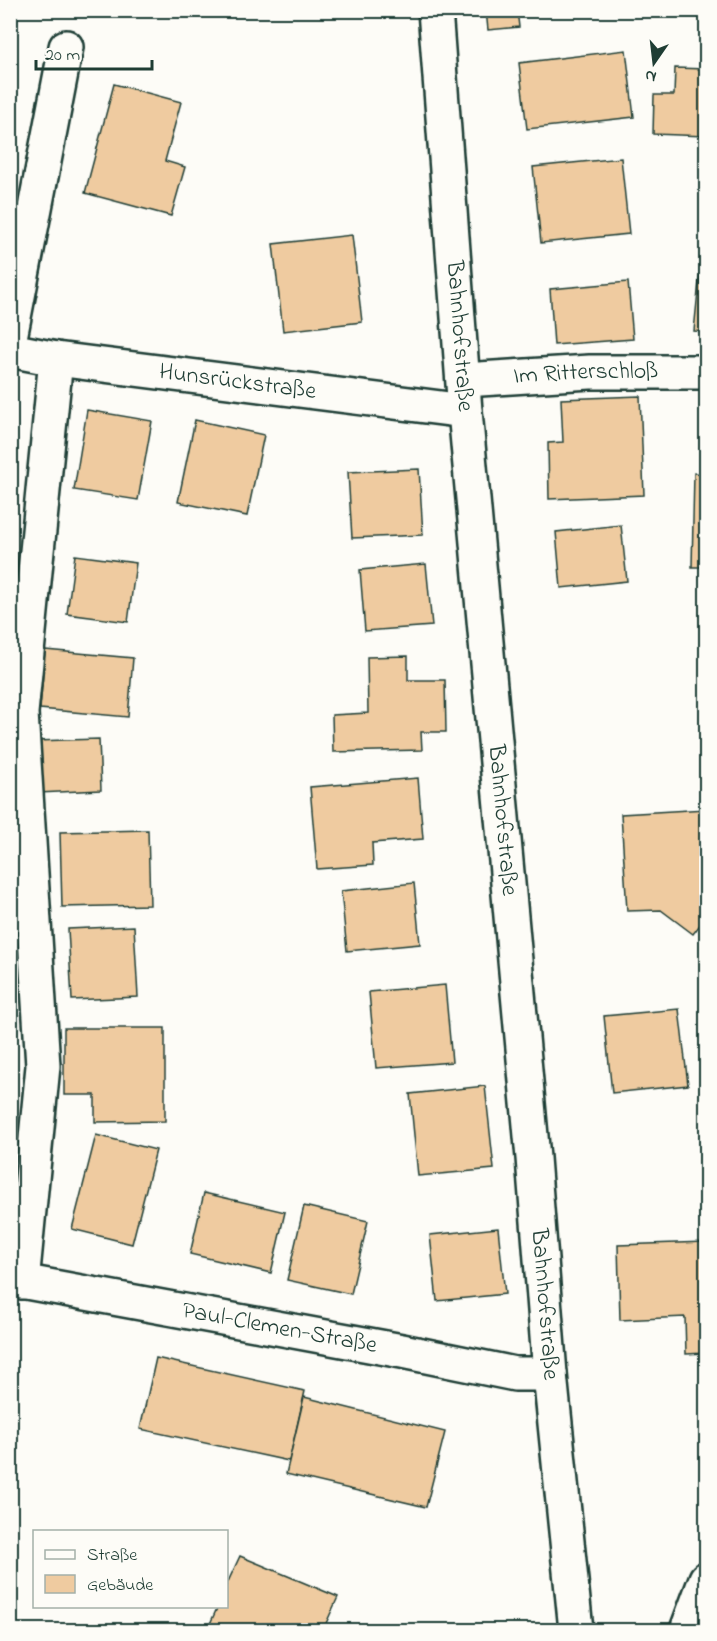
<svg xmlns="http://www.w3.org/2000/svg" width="717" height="1641" font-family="'Indie Flower',sans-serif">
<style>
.building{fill:#efcba0;stroke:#1f3d34;stroke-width:1.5}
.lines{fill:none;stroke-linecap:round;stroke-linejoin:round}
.minor-casing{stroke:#1f3d34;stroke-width:38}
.minor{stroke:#fdfcf7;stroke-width:33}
.labels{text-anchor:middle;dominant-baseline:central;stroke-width:6;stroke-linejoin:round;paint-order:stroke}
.street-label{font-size:24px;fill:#1f3d34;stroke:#fdfcf7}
</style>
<rect width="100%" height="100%" fill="#fdfcf7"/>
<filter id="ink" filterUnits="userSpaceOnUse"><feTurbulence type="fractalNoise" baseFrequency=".0167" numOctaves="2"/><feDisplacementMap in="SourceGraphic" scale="12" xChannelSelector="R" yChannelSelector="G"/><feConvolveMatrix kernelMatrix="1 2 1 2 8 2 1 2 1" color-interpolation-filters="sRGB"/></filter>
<g filter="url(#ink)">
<g class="building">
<polygon points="486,10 517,10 519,27 488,30"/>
<polygon points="626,50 634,117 527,129 519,63"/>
<polygon points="675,68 706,69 706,136 653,134 654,95 674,95"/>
<polygon points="114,84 181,102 165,161 185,167 171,216 85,193"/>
<polygon points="621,158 629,234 541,243 533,167"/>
<polygon points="352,235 362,322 283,331 273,244"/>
<polygon points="702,252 706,253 706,332 694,331"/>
<polygon points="628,282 633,339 554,345 550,289"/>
<polygon points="640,396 644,495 549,499 548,443 563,442 561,399"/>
<polygon points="87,410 152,421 138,500 74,490"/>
<polygon points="195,420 264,435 247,516 178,502"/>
<polygon points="419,469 423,535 352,538 348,472"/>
<polygon points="694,473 706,474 706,567 692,567"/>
<polygon points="621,525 627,581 561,588 556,532"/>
<polygon points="75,555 136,563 128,622 67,614"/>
<polygon points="426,564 432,626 365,631 360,570"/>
<polygon points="45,650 133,658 128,717 40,709"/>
<polygon points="408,656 408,680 445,680 446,732 421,732 422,750 333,752 332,715 368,713 367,657"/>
<polygon points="99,739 101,790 38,793 35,741"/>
<polygon points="418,778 423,839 372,843 373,865 317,869 310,787"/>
<polygon points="706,809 706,917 693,934 661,910 627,911 621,814"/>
<polygon points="148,830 150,905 62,907 60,832"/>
<polygon points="414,883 420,944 347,951 341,891"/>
<polygon points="134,926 138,997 72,1000 68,929"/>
<polygon points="445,985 452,1062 376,1068 369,992"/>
<polygon points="679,1009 688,1085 612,1093 604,1016"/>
<polygon points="64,1028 165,1028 165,1121 95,1122 95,1095 64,1095"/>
<polygon points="485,1086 494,1169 418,1176 410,1094"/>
<polygon points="96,1135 156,1150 132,1244 72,1229"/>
<polygon points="204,1193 285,1212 271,1273 190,1254"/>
<polygon points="304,1206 368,1221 351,1294 287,1280"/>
<polygon points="498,1228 505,1294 437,1301 430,1235"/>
<polygon points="706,1242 706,1353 686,1354 685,1317 620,1320 618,1245"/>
<polygon points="156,1358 305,1391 289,1461 140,1429"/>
<polygon points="304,1397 445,1432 426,1507 286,1474"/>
<polygon points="240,1556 338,1597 323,1630 219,1630 209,1626 218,1606 226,1606 226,1586"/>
</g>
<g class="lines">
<g class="minor-casing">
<g id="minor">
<path id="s1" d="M435 10 465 411 533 1158 550 1374 576 1630"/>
<polyline points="10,338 66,47"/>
<path id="s2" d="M10 350 56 359 465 411"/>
<path id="s3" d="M464 380 590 372H706"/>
<path id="s4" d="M10 1279 402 1351 515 1374H550"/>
<polyline points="22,1282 43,1066 21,713 56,359"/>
<polyline points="687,1630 706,1579"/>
</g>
</g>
<use href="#minor" class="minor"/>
</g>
</g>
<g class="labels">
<g class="street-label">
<text stroke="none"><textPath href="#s1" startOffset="327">Bahnhofstraße</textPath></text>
<text stroke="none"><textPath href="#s3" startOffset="122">Im Ritterschloß</textPath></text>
<text stroke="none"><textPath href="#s2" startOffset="230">Hunsrückstraße</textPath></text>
<text stroke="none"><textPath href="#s1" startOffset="813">Bahnhofstraße</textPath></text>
<text stroke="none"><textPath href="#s1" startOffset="1299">Bahnhofstraße</textPath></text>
<text stroke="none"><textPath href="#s4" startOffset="274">Paul-Clemen-Straße</textPath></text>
</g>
</g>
<rect width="717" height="1641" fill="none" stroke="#fdfcf7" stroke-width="36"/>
<rect x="18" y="18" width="681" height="1605" fill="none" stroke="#1f3d34" stroke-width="2" filter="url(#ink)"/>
<rect x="33" y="1530" width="195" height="78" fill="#fdfcf7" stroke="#a4b0a9" stroke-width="1.5"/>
<rect x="45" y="1550" width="30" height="9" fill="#fdfcf7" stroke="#a4b0a9" stroke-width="1.5"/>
<text x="87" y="1560" font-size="18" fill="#1f3d34">Straße</text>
<rect x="45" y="1575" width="30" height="18" fill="#efcba0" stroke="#a4b0a9" stroke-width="1.5"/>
<text x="87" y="1590" font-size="18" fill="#1f3d34">Gebäude</text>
<g transform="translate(654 63) rotate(194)" stroke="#fdfcf7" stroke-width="4.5" paint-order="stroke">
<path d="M0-4.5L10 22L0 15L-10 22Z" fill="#1f3d34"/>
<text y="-9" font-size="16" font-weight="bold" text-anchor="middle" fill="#1f3d34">N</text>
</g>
<path d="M36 60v9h116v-9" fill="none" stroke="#1f3d34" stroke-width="3"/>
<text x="45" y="60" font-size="18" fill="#1f3d34" stroke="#fdfcf7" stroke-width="4.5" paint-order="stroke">20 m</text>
</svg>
